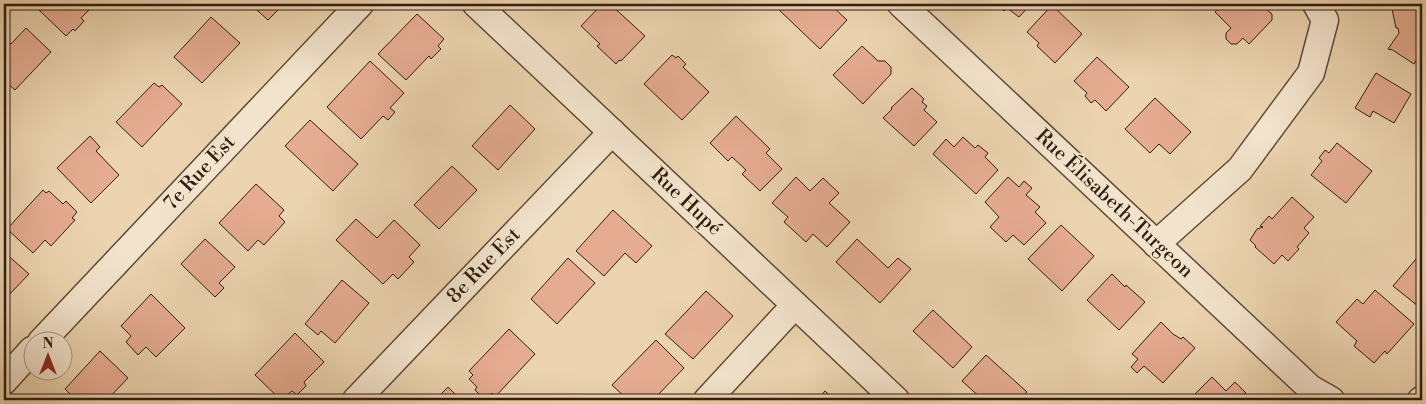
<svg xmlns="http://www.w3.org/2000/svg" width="1426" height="404" font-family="'Libre Bodoni',serif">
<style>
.building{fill:#e6ac92;stroke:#301d10}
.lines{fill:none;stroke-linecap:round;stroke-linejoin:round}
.minor-casing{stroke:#5f4b38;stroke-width:29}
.minor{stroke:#f3e3cc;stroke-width:26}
.labels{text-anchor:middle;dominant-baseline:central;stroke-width:4;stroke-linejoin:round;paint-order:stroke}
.street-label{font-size:20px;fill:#301d10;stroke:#f3e3cc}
</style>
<rect width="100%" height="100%" fill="#ecd4b0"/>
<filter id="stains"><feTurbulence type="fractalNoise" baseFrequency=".004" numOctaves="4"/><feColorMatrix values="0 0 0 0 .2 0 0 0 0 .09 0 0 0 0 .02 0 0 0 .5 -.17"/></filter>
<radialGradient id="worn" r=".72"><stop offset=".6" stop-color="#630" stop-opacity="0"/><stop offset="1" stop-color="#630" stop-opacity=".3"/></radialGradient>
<g class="building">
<polygon points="41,4 95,4 81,18 84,21 75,31 73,29 66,36 37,8"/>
<polygon points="250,4 284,4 268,20"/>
<polygon points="602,4 610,4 645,36 621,61 619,60 616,64 597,46 600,44 581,26"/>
<polygon points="779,4 826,4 831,8 833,7 847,20 820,49 776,7"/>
<polygon points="996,4 1031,4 1019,17 1007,8 1004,11"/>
<polygon points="1223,4 1255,4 1260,9 1266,9 1272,14 1272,20 1249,44 1243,38 1237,44 1231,44 1226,39 1226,33 1231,28 1215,12"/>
<polygon points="1415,4 1422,4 1422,51 1414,64 1391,49 1391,50 1388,49 1399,33 1398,28 1396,28 1392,9"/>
<polygon points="1052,5 1082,34 1055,63 1037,46 1039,43 1027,32"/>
<polygon points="417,14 444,39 438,46 441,49 431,59 429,56 406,80 378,54"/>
<polygon points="211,17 240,43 202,83 174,57"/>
<polygon points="26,28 51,52 15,90 4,80 4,48 9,42 11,44"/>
<polygon points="862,46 878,61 885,61 891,67 891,74 863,104 833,75"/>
<polygon points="672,55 676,58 678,56 686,64 683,67 709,92 682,120 644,84"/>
<polygon points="1097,57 1129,87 1106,111 1095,100 1091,103 1085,96 1087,93 1074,81"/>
<polygon points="370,61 404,93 390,108 395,112 388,120 383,116 361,139 327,107"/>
<polygon points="1376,73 1411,94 1394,123 1373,111 1370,117 1355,108"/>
<polygon points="154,83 159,87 162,85 182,104 142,147 116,122"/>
<polygon points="912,88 924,99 922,102 927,106 924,110 937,122 914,146 883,118 892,109 891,108"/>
<polygon points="1155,98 1191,132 1170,154 1159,144 1150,153 1125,129"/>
<polygon points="510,105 535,129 498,170 472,146"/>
<polygon points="736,116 770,149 766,153 782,169 760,191 742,174 746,170 732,157 728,161 710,143"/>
<polygon points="310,120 358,164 333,191 285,146"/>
<polygon points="90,136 100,147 96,151 119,175 91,203 57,168"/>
<polygon points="963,137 975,148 978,145 988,153 985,157 998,170 976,194 933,154 946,139 954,147"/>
<polygon points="1337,143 1372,171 1346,203 1311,175 1322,161 1319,158 1325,150 1329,153"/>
<polygon points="452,166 477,190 439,229 414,205"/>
<polygon points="796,177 810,191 823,178 839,193 829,203 850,222 827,247 813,234 806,242 784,222 788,217 772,203"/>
<polygon points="1008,177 1019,187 1024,181 1032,188 1026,195 1040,207 1035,212 1046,223 1024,245 1013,235 1006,242 990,227 999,217 985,202"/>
<polygon points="256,184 284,210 279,216 285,222 264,245 258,240 248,251 219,223"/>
<polygon points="43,190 46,193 49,191 63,204 66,201 77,212 72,218 75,220 51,246 45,240 33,253 7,229"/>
<polygon points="1292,197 1314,217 1304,228 1309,233 1297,247 1299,249 1288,261 1282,255 1274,264 1255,247 1256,246 1250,240 1257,229 1263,227 1260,226 1269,216 1272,219"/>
<polygon points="613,210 652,246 636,263 625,253 604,276 576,251"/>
<polygon points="356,219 377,238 394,220 420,245 409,257 414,262 398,279 393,274 383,284 336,240"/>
<polygon points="1061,225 1094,256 1062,291 1028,259"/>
<polygon points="205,239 235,267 219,283 224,288 215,297 181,264"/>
<polygon points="857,239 888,268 898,258 911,269 880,303 836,262"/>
<polygon points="4,252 29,274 5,299 4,298"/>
<polygon points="1422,252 1422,306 1418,306 1393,286"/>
<polygon points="568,258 595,283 557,324 531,299"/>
<polygon points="1112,274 1125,287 1126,285 1145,302 1119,330 1087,300"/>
<polygon points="342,280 369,303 335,343 321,331 318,335 305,324"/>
<polygon points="1375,290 1414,324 1387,354 1385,351 1374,363 1354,346 1357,341 1336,322 1357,299 1363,304"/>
<polygon points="706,291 733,316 693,359 665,334"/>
<polygon points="151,294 185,328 156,357 146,347 138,355 126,342 131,336 121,326"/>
<polygon points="933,310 972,347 953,368 913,331"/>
<polygon points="1161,322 1173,334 1181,339 1183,337 1195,348 1163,383 1144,366 1137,373 1131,367 1138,359 1132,354"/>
<polygon points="509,329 535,354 495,397 492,393 485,400 475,390 477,387 469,379 473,375 469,371"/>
<polygon points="295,333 324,362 304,382 306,386 297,395 292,391 281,400 255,375"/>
<polygon points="656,340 684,368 653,400 628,400 612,385"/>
<polygon points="100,351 128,378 107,400 76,400 65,389"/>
<polygon points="986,355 1027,392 1022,397 1025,400 983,400 962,381"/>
<polygon points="1212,377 1226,391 1235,382 1246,393 1242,395 1247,400 1189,400"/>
<polygon points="448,387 461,400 435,400"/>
<polygon points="825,391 835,400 817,400"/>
</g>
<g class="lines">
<g class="minor-casing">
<g id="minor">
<polyline points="476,4 896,400"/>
<polyline points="901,4 1310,388 1331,400"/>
<polyline points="1156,244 1240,169 1311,73 1325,20 1316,4"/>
<polyline points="41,342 360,4"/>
<polyline points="4,381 32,350"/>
<polyline points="356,400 612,132"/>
<polyline points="707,400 795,305"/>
<polyline points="1421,400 1422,400"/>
</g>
</g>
<use href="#minor" class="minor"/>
</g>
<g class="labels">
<g class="street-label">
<text transform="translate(200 173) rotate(-47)">7e Rue Est</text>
<text transform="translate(686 202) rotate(43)">Rue Hupé</text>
<text transform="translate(1114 204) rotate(43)">Rue Élisabeth-Turgeon</text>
<text transform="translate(484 266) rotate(-46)">8e Rue Est</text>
</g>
</g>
<rect width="1426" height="404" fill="none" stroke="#ecd4b0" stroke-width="20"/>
<rect x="5" y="5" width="1416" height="394" fill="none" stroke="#301d10" stroke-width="2.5"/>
<rect x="10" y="10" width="1406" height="384" fill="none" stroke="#301d10"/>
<g transform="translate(48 356)"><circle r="24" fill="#f3e3cc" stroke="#a59481"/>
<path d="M0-4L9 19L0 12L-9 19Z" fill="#8f2418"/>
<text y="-8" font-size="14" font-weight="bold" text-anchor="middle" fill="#301d10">N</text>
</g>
<rect width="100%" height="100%" filter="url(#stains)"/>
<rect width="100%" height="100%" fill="url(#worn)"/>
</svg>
